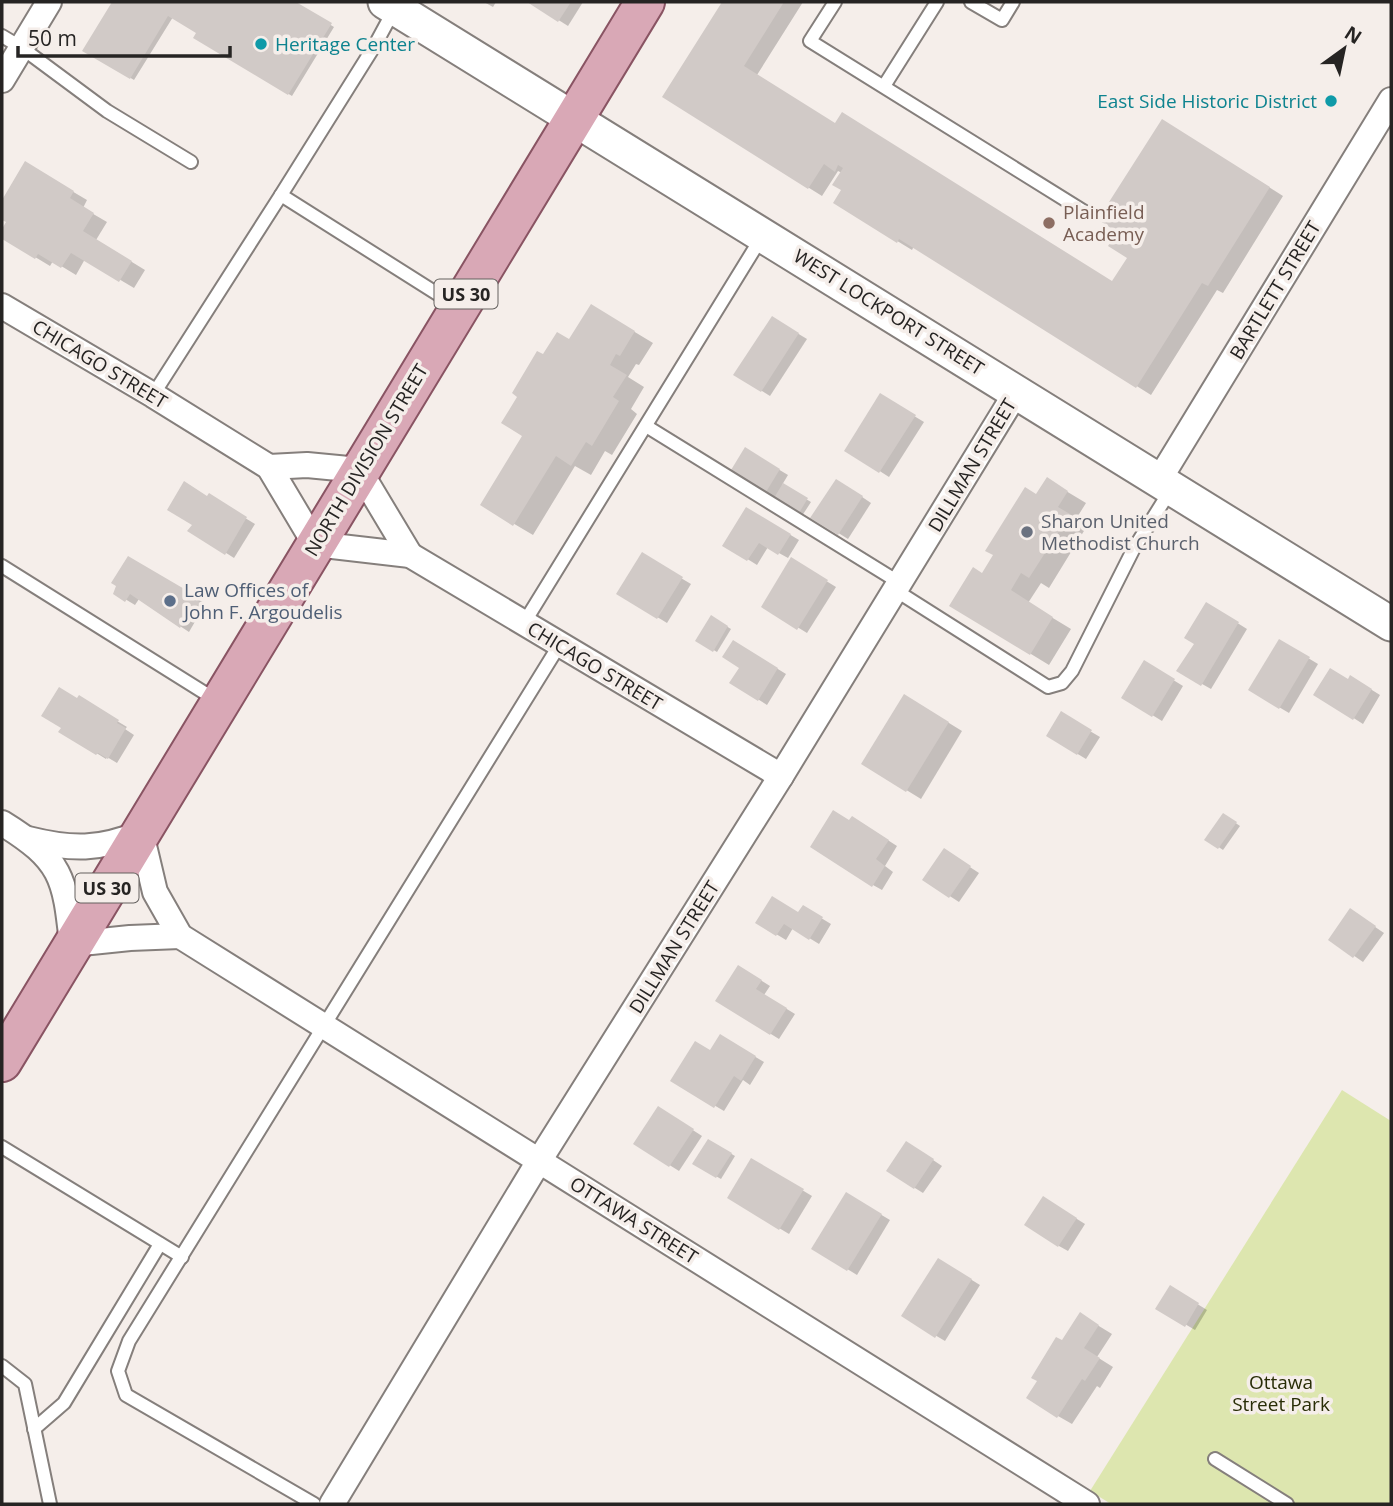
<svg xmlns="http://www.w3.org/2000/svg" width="1393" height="1506" font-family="'Open Sans',sans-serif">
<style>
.green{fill:#dde6af}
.shadow{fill:#0003}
.building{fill:#d1cac7}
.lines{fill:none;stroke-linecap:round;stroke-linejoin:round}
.service-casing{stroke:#857f7c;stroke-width:16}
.minor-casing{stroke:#857f7c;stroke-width:28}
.secondary-casing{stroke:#857f7c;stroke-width:37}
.primary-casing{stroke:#895463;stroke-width:42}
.service{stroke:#fff;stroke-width:12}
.minor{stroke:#fff;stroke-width:24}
.secondary{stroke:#fff;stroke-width:33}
.primary{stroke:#d9a8b6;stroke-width:38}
.culture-dot{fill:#0f9aa8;stroke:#f5eeea;stroke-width:2.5}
.education-dot{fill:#8d6e63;stroke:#f5eeea;stroke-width:2.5}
.worship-dot{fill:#6b7280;stroke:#f5eeea;stroke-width:2.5}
.service-dot{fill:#5c6f8a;stroke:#f5eeea;stroke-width:2.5}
.labels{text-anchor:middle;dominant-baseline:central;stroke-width:7;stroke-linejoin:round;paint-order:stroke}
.shield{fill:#f5eeea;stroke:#64615f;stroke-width:2}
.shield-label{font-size:18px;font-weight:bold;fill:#262423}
.culture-label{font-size:19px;fill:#0d838f;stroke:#f5eeea;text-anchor:start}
.education-label{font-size:19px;fill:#785e54;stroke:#f5eeea;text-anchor:start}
.street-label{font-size:19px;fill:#262423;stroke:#f5eeea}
.worship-label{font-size:19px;fill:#5b616d;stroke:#f5eeea;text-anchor:start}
.service-label{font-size:19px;fill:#4e5e75;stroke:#f5eeea;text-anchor:start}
.park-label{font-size:19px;fill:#292d07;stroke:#f5eeea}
</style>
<rect width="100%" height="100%" fill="#f5eeea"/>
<polygon class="green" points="1342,1090 1391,1121 1391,1504 1111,1504 1090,1491"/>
<g class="shadow">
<polygon points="114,2 293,2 334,27 292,96 196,37 198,32 173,17 134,80 85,50"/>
<polygon points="484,2 496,2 493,7"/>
<polygon points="530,2 583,2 568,26"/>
<polygon points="724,2 803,2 757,75 836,125 1113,283 1129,257 1176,129 1283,196 1223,293 1217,290 1151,395 914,246 912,250 835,203 844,190 842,173 838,171 822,196 664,97"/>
<polygon points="26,164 87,200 83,208 107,222 96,240 145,270 134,288 85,259 76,275 53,261 50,266 2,237 2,232 8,222 2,218 2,203"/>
<polygon points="610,317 653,343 639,365 636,364 628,377 644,387 631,409 637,414 612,455 605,451 591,475 575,466 533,535 482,505 525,435 544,357"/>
<polygon points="772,318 807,339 770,396 736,375"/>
<polygon points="881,396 924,422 889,477 847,450"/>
<polygon points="746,450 788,475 782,485 811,502 800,519 731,475"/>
<polygon points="846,486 871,503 848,539 813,517"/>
<polygon points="1066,491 1086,503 1076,519 1087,526 1049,588 1041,583 1028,603 1071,629 1049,665 1031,654 983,575 1037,496"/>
<polygon points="209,496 255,524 234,558 190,530"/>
<polygon points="747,509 799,540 788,558 768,547 757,565 725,545"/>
<polygon points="642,555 691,584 667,623 618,593"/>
<polygon points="129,559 206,604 205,607 208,609 203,615 200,613 189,632 139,599 135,605 115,593"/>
<polygon points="792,560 836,587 807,633 763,606"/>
<polygon points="1207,604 1247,629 1211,689 1179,671 1196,643"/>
<polygon points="711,617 731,629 717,652 697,640"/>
<polygon points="1280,641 1318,664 1289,713 1250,690"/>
<polygon points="734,642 786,674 767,705 732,683 742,667"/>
<polygon points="1144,662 1183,686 1162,721 1123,697"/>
<polygon points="1351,677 1380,695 1363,724 1316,694 1348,681"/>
<polygon points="905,696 962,731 921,799 864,764"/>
<polygon points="79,698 127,727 125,729 134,735 117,763 107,757 106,759 61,731"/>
<polygon points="1061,714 1100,737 1086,759 1048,736"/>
<polygon points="1224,815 1240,826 1223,850 1207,839"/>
<polygon points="861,823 897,846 885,866 893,872 882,890 873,885"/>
<polygon points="953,856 979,873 959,902 925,880"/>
<polygon points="803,907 831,924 819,944 793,928 786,940 758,923 799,914"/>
<polygon points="1359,916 1384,933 1363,962 1330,939"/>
<polygon points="739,967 770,986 764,995 795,1014 779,1039 718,1001"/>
<polygon points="720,1036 764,1062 750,1085 743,1080 724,1111 673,1081 711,1052"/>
<polygon points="668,1114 702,1136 679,1171 636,1144"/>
<polygon points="709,1141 735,1156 721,1179 695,1164"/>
<polygon points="915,1148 942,1166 923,1193 915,1188"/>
<polygon points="752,1160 812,1196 789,1234 729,1198"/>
<polygon points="846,1194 890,1220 857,1275 813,1248"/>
<polygon points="1053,1204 1085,1224 1068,1251 1059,1246"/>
<polygon points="939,1260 980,1285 945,1341 903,1316"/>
<polygon points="1170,1287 1207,1310 1195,1330 1158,1308"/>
<polygon points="1094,1323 1112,1334 1097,1357 1113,1367 1100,1388 1097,1386 1072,1424 1058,1416 1039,1381 1063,1343"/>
</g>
<g class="building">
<polygon points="112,2 296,2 332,23 288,95 193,38 196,33 168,16 130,79 82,51"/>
<polygon points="527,2 571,2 558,22"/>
<polygon points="722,2 784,2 744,66 835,123 842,112 1112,281 1127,258 1108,246 1117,232 1100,221 1104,214 1102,213 1162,119 1270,187 1208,286 1202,283 1136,388 899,239 897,243 833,203 841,190 832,185 843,168 838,165 835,172 824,164 808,189 662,97"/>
<polygon points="25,161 74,191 70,198 94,213 83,231 132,261 119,282 71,253 61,268 38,254 35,259 2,239 2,229 6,222 2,220 2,200"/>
<polygon points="591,304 635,331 620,356 616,354 610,365 627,375 613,397 619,401 592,446 586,442 571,466 556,456 513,526 480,505 522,436 501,423 517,397 512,393 537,351 543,354 557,332 569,339"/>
<polygon points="772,316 799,333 761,392 733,375"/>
<polygon points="880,393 916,415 879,473 844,451"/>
<polygon points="745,447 780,469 763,497 728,475"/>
<polygon points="1047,477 1068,491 1058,507 1070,514 1029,578 1021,573 1011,590 1053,617 1030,655 949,606 973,567 982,573 993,555 985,551 1025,487 1036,494"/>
<polygon points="836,479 863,496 838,535 810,518"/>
<polygon points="184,481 207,496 209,493 247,517 225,555 187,531 192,525 167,510"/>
<polygon points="783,483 808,498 796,518 771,503"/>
<polygon points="746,507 791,534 778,555 759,543 747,561 722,546"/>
<polygon points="642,552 683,577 657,619 616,594"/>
<polygon points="128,556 198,597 196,600 200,602 193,612 190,610 180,628 130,594 125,602 113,594 116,586 111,583"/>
<polygon points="791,557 828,580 797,630 761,607"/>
<polygon points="1206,602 1239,622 1201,686 1176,671 1194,644 1184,638"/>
<polygon points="711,615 728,626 713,652 695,641"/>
<polygon points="1279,639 1310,657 1279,709 1248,690"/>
<polygon points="733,640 778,668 758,701 729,683 739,668 722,657"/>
<polygon points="1144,660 1175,679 1152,717 1121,698"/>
<polygon points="1330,668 1348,679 1350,675 1372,689 1353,720 1313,695"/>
<polygon points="59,687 77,698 79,695 119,720 117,723 126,728 108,759 98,753 96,755 58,732 61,728 41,716"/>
<polygon points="904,694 949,722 906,792 861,764"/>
<polygon points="1061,711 1092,730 1077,755 1046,736"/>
<polygon points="833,810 849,820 852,816 889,840 876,859 885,866 872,887 810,847"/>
<polygon points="1223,813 1237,822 1218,849 1204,840"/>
<polygon points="944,848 971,866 949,898 922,880"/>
<polygon points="772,896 798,912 803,905 823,917 809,940 784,924 776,936 755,923"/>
<polygon points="1350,908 1376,926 1353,958 1328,940"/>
<polygon points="738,965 762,980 756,989 787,1008 770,1035 715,1001"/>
<polygon points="720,1034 756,1056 741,1081 734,1076 714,1108 670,1081 695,1041 710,1050"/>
<polygon points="658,1106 694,1129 669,1167 633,1144"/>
<polygon points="708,1139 732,1153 716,1178 692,1164"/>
<polygon points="906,1141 934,1159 914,1189 886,1171"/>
<polygon points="751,1158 804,1189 779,1230 727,1198"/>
<polygon points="846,1192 882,1214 847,1271 811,1249"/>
<polygon points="1043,1196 1077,1218 1058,1247 1024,1225"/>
<polygon points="938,1258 972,1279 935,1338 901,1316"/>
<polygon points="1170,1285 1199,1303 1185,1327 1155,1309"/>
<polygon points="1080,1312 1099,1325 1084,1348 1100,1358 1085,1381 1082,1379 1057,1418 1026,1398 1037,1381 1031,1378 1056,1337 1062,1340"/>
</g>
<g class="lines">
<g class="service-casing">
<g id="service">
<polyline points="835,2 810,41 1088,214"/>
<polyline points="971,2 1002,20 1013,2"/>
<polyline points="2,36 22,48 107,111 191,162"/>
<polyline points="884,86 937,2"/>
<polyline points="281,195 375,45 395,8"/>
<polyline points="153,395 281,195 455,305"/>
<polyline points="646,426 900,583"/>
<polyline points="2,566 216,700"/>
<polyline points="895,590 1048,687 1062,683 1072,671 1133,550 1170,491"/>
<polyline points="524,623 763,235"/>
<polyline points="2,1147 182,1257"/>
<polyline points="2,1366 25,1384 50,1504"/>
<polyline points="34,1429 64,1403 160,1244"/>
<polyline points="1215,1459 1287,1504"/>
<polyline points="314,1504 126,1395 118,1371 129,1341 560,644"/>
</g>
</g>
<g class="minor-casing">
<g id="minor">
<polyline points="2,80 49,2"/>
<polyline points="2,306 153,395 269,467 315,544 410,555 781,776"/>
<polyline points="269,467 307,465 359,470 410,555"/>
<polyline points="1159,480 1391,100"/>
<path d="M2 823C62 860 65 877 72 944L130 938 180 936"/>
<path d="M28 839C72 850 99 850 141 833L155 892 180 936 1087 1504"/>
<polyline points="332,1504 539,1161 781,776 1017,391"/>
</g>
</g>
<g class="secondary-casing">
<polyline id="secondary" points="385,2 1391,624"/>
</g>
<g class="primary-casing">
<polyline id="primary" points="2,1062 645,2"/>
</g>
<use href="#service" class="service"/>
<use href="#minor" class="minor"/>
<use href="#secondary" class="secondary"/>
<use href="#primary" class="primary"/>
</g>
<g class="culture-dot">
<circle cx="261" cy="44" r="7"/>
<circle cx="1331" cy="101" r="7"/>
</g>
<circle class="education-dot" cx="1049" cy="223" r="7"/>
<circle class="worship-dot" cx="1027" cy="532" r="7"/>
<circle class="service-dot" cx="170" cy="601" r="7"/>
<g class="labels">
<g class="shield">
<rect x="434.5" y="279.5" width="63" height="29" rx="5"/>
<rect x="75.5" y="873.5" width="63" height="29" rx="5"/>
</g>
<g class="shield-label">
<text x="466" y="294">US 30</text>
<text x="107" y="888">US 30</text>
</g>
<g class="culture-label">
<text x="275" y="44">Heritage Center</text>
<text x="1317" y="101" text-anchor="end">East Side Historic District</text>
</g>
<g class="education-label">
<text x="1063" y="212">Plainfield<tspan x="1063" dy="22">Academy</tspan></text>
</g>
<g class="street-label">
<text transform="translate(1275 290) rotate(-59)">BARTLETT STREET</text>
<text transform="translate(889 312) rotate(32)">WEST LOCKPORT STREET</text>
<text transform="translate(100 364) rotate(31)">CHICAGO STREET</text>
<text transform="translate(366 460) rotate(-59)">NORTH DIVISION STREET</text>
<text transform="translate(972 465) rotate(-59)">DILLMAN STREET</text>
<text transform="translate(595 666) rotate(31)">CHICAGO STREET</text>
<text transform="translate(674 947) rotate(-58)">DILLMAN STREET</text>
<text transform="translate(634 1220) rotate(32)">OTTAWA STREET</text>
</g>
<g class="worship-label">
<text x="1041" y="521">Sharon United<tspan x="1041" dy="22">Methodist Church</tspan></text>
</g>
<g class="service-label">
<text x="184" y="590">Law Offices of<tspan x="184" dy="22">John F. Argoudelis</tspan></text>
</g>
<g class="park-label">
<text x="1281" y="1382">Ottawa<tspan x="1281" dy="22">Street Park</tspan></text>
</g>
</g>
<rect width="1393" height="1506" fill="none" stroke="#262423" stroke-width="7"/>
<g transform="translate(1344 49) rotate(33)" stroke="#f5eeea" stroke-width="5" paint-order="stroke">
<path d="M0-5L12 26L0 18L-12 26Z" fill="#262423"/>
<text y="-10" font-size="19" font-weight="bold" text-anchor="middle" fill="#262423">N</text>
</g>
<path d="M18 46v10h212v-10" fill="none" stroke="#262423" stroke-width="3.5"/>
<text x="28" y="46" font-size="21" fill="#262423" stroke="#f5eeea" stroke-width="5" paint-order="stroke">50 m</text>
</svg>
